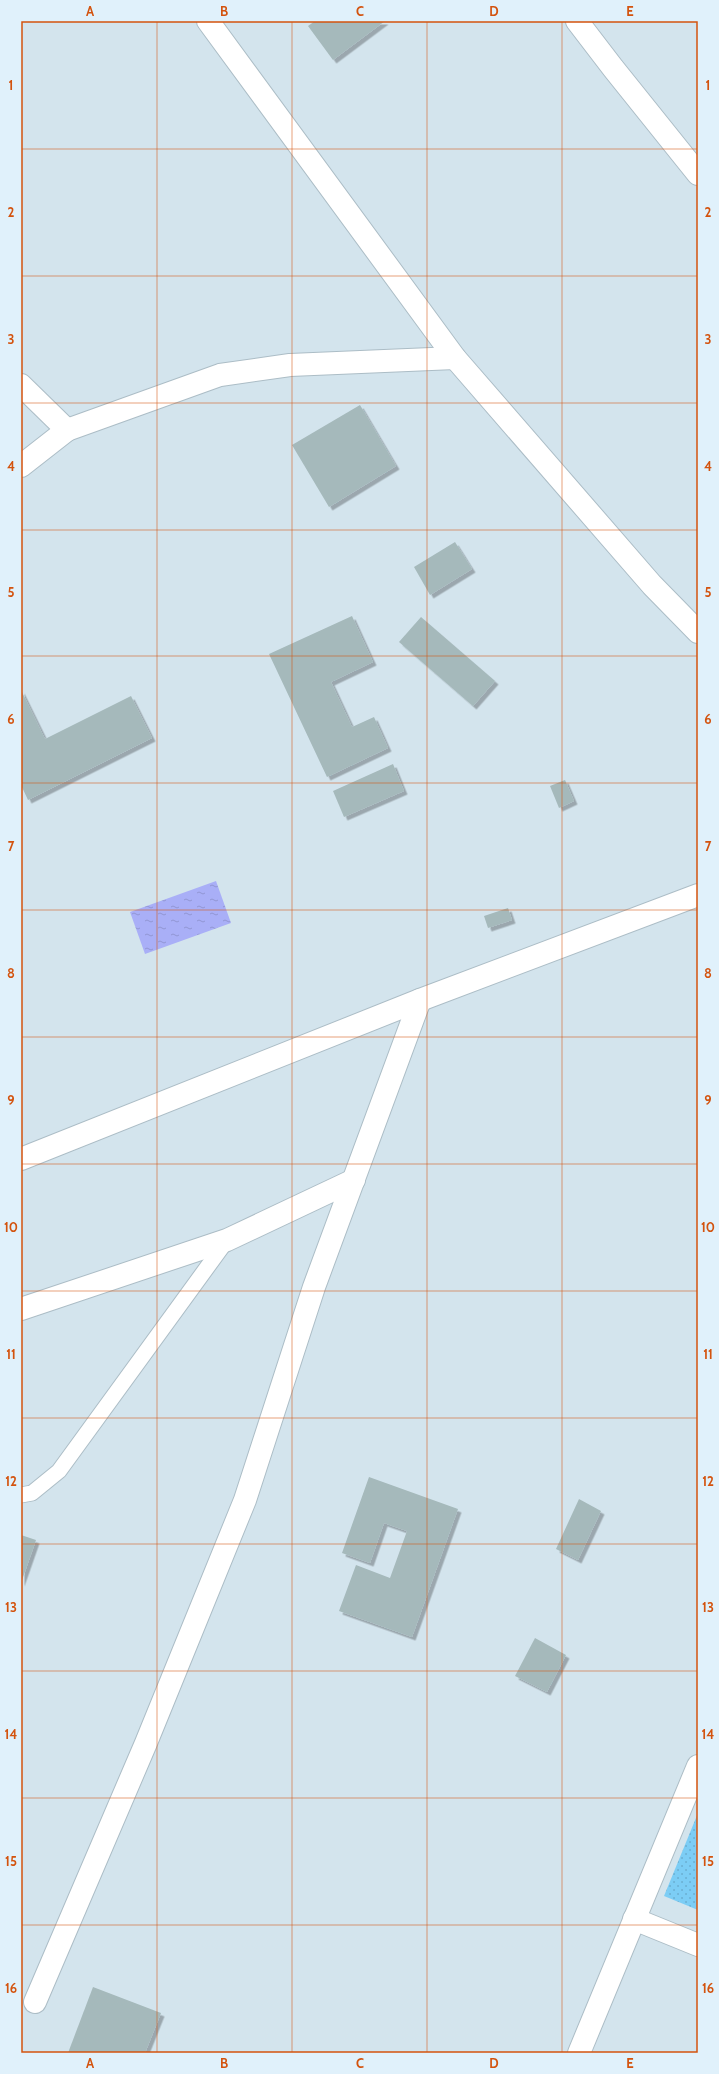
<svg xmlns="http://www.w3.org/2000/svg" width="719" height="2074" font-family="Cabin,sans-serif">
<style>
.park{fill:url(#park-dots)}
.water{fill:url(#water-ripples)}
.building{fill:#a5b9bb;filter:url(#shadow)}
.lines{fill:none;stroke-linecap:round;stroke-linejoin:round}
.lane-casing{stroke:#acbdc6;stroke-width:17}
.street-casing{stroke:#acbdc6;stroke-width:24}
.secondary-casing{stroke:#acbdc6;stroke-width:24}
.lane{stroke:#fff;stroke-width:15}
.street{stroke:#fff;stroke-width:22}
.secondary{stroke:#fff;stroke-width:22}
.grid{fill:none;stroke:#d3530e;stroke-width:1;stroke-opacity:0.55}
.neatline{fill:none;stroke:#d3530e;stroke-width:1.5}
.grid-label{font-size:13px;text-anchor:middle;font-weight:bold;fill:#d3530e}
</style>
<defs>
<pattern id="park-dots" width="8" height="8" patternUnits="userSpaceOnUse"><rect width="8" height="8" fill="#7ccdf5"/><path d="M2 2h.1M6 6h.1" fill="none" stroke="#6aafd2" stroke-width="1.8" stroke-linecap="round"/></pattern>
<pattern id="water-ripples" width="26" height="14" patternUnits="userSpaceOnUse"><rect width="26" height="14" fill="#a9aff7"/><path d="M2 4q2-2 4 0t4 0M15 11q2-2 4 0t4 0" fill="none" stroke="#9196d3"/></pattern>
<filter id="shadow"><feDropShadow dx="3.5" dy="3.5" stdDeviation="0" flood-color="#0004"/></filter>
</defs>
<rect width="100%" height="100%" fill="#d3e4ed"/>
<polygon class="park" points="698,1813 698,1910 664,1896"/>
<polygon class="water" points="216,881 231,923 145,954 130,912"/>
<g class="building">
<polygon points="315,21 385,21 333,60 308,26"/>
<polygon points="360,405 396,466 329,507 292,445"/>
<polygon points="455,542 472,569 430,595 414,567"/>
<polygon points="352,616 373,662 331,682 352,727 374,717 388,748 327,777 269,654"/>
<polygon points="421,617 495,681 473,706 399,642"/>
<polygon points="21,690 45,739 131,696 152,738 28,800 21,785"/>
<polygon points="393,764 404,791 344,817 333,791"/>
<polygon points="565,780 574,801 559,808 550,786"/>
<polygon points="508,908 512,920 488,928 484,916"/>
<polygon points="369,1477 458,1509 412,1637 339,1611 356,1565 390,1578 407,1531 384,1523 370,1563 342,1553"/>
<polygon points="579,1499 601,1511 578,1560 556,1549"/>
<polygon points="21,1535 36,1540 21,1583"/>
<polygon points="535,1638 566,1655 547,1692 515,1676"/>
<polygon points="93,1987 161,2013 145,2053 68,2053"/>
</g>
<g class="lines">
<g class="lane-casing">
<polyline id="lane" points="21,1495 32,1493 59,1471 227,1240"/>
</g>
<g class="street-casing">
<g id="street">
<polyline points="577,21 613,68 698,174"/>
<polyline points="21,385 67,430"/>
<polyline points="21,466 67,430 220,375 290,365 455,358"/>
<polyline points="21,1309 227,1240 354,1180"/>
<polyline points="634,1919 698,1945"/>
<polyline points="35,2002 146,1743 245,1500 314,1287 420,1000"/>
<polyline points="579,2053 698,1766"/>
</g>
</g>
<g class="secondary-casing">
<g id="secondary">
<polyline points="208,21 455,358 652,585 698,632"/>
<polyline points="21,1159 420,1000 698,895"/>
</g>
</g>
<use href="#lane" class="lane"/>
<use href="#street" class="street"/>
<use href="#secondary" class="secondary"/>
</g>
<path class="grid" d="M157 21V2053M292 21V2053M427 21V2053M562 21V2053M21 149H698M21 276H698M21 403H698M21 530H698M21 656H698M21 783H698M21 910H698M21 1037H698M21 1164H698M21 1291H698M21 1418H698M21 1544H698M21 1671H698M21 1798H698M21 1925H698"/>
<rect width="719" height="2074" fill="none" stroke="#e0f1fb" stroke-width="44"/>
<rect x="22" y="22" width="675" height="2030" class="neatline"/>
<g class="grid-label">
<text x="90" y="16">A</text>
<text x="224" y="16">B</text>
<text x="360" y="16">C</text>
<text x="494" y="16">D</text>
<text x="630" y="16">E</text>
<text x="11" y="90">1</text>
<text x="708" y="90">1</text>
<text x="11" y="217">2</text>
<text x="708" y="217">2</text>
<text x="11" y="344">3</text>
<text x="708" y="344">3</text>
<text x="11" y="471">4</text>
<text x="708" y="471">4</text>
<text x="11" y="597">5</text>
<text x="708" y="597">5</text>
<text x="11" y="724">6</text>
<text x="708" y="724">6</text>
<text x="11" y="851">7</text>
<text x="708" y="851">7</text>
<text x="11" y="978">8</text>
<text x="708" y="978">8</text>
<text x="11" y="1105">9</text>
<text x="708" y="1105">9</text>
<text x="11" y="1232">10</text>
<text x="708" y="1232">10</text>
<text x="11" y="1359">11</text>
<text x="708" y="1359">11</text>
<text x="11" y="1486">12</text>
<text x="708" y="1486">12</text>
<text x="11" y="1612">13</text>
<text x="708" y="1612">13</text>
<text x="11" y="1739">14</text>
<text x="708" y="1739">14</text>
<text x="11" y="1866">15</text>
<text x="708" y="1866">15</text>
<text x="11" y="1993">16</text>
<text x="708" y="1993">16</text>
<text x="90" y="2068">A</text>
<text x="224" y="2068">B</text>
<text x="360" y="2068">C</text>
<text x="494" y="2068">D</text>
<text x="630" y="2068">E</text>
</g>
</svg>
